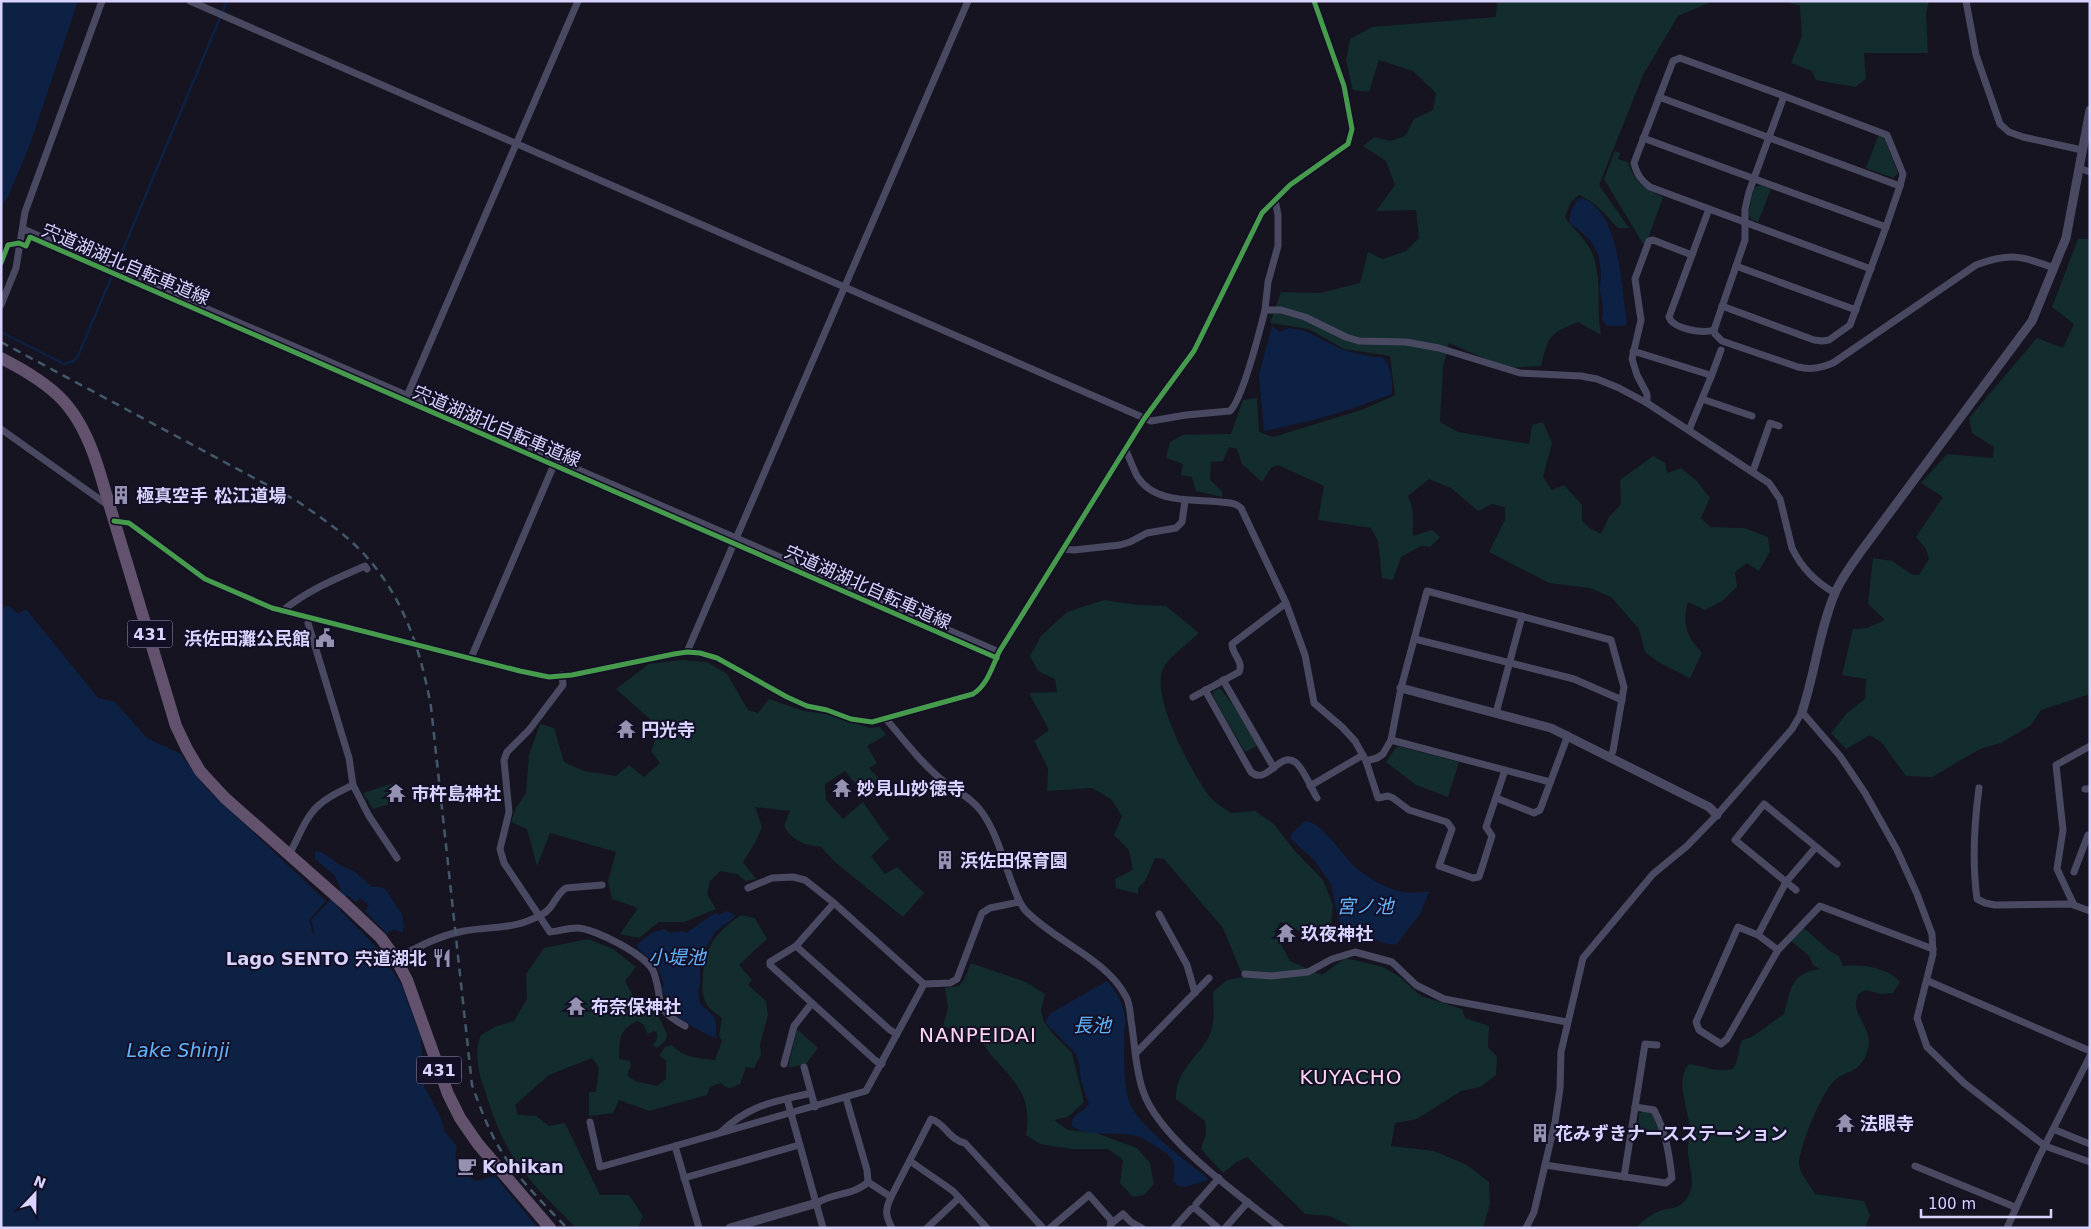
<svg xmlns="http://www.w3.org/2000/svg" width="2091" height="1229" font-family="'DejaVu Sans','Noto Sans JP',sans-serif">
<style>
.green{fill:#132c2d}
.water{fill:#0d2144}
.lines{fill:none;stroke-linecap:round;stroke-linejoin:round}
.stream{stroke:#0d2144;stroke-width:2.5}
.minor{stroke:#4a4962;stroke-width:7}
.tertiary{stroke:#4a4962;stroke-width:9}
.trunk{stroke:#62526e;stroke-width:12}
.rail{stroke:#43596b;stroke-width:2.5;stroke-dasharray:8 6;stroke-linecap:butt}
.cycleway-casing{stroke:#130f26;stroke-width:8}
.cycleway{stroke:#469c4c;stroke-width:5}
.labels{text-anchor:middle;dominant-baseline:central;stroke-width:4;stroke-linejoin:round;paint-order:stroke}
.shield{fill:#130f26;stroke:#9e99be;stroke-width:1}
.shield-label{font-size:16px;font-weight:bold;fill:#d9d4ff}
.street-label{font-size:18px;fill:#d9d4ff;stroke:#130f26}
.poi-label{font-size:18px;font-weight:bold;fill:#d9d4ff;stroke:#130f26;text-anchor:start}
.water-label{font-size:19px;font-style:italic;fill:#62b6ff;stroke:#130f26}
.quarter-label{font-size:20px;letter-spacing:1px;fill:#ffd6f0;stroke:#130f26}
</style>
<rect width="100%" height="100%" fill="#161421"/>
<g class="green">
<path d="M1497 1H1713L1678 16 1643 75 1599 185 1629 228H1618C1606 215 1596 202 1579 195L1571 202 1565 217C1574 231 1589 241 1594 258 1602 283 1596 309 1601 335L1578 322C1549 334 1549 335 1541 366L1506 368 1449 343 1443 367 1440 422 1458 432 1529 444 1532 425 1543 422 1552 443 1543 477 1552 490 1564 485 1582 505V521L1591 529 1601 534 1609 517 1621 504 1620 480 1653 456 1665 463 1667 473 1681 468 1697 481 1710 498 1701 518 1710 527 1744 528 1768 537 1770 551 1759 571 1747 563 1735 572 1737 587 1722 601 1705 610 1688 602C1682 625 1686 635 1702 653L1690 678 1658 662 1645 652 1639 629 1611 597 1590 588 1549 583 1489 552 1505 520V507L1492 504 1478 511 1451 488 1429 479 1408 496C1415 511 1412 520 1413 536L1432 530 1440 537 1430 547 1421 546 1401 557 1393 580 1382 578 1378 541 1371 528 1318 520 1324 486 1278 465 1271 468 1262 482 1242 464 1237 449 1229 447 1223 461 1211 462 1210 480 1222 491V497L1196 491 1192 477 1181 475 1183 464 1166 458 1170 442 1183 435 1231 434 1243 400 1257 398 1259 432 1273 437 1364 409 1395 395 1390 356 1344 349 1309 329 1270 323 1281 292 1320 293 1360 283 1368 252 1383 259 1406 251 1419 238 1416 210 1376 211 1395 185 1386 161 1363 146 1374 137 1390 141 1405 136 1414 119 1433 110 1436 93 1413 71 1379 60 1369 92 1353 90 1346 61 1350 39 1372 27 1496 17Z"/>
<polygon points="1783,1 1929,1 1926,13 1928,53 1864,53 1866,79 1855,87 1816,80 1812,71 1791,63 1802,36 1800,6"/>
<polygon points="1879,134 1884,137 1898,173 1893,178 1866,168"/>
<path d="M1615 151 1620 153 1618 159 1628 162C1634 182 1645 189 1663 197L1645 247 1604 179Z"/>
<polygon points="1761,185 1771,189 1758,222 1752,220 1748,214 1754,188"/>
<polygon points="2078,239 2090,239 2090,694 2041,710 2031,725 2001,743 1980,749 1932,777 1906,776 1882,743 1870,735 1846,749 1831,733 1847,713 1865,699 1866,679 1842,675 1853,629 1867,628 1885,620 1868,604 1873,558 1892,561 1913,575 1919,575 1929,559 1926,549 1916,537 1943,497 1921,483 1947,454 1993,458 1994,447 1972,433 1969,418 2037,338 2063,348 2074,324 2052,307"/>
<path d="M1104 600 1138 605 1166 606 1199 633C1190 641 1169 658 1164 667 1148 693 1193 775 1210 797 1215 803 1224 808 1231 813L1255 811 1274 824 1295 851 1323 880 1333 905 1331 924 1316 939 1280 922 1275 933 1290 961 1322 975 1345 958 1383 967 1400 977 1421 996 1462 1009 1465 1018 1489 1026 1488 1047 1497 1057 1496 1075 1480 1087 1461 1091 1417 1119 1395 1123 1391 1146 1434 1151 1467 1165 1489 1182 1490 1204 1483 1228H1354L1330 1216 1305 1214 1247 1157 1237 1162 1223 1173 1201 1149 1206 1134 1205 1121 1176 1099C1175 1071 1196 1060 1208 1038 1216 1025 1213 1006 1213 992L1227 980 1243 977 1223 928 1164 859 1155 858 1145 881 1138 888V894L1116 888 1115 879 1133 870 1129 850 1114 835 1122 816 1111 799 1092 788 1047 791 1048 768 1034 741 1049 730 1029 693 1057 692 1055 679 1038 671 1030 656 1041 636 1067 612Z"/>
<path d="M682 660 707 662 727 674 748 710 758 713 769 699 804 711 827 714 870 728 880 727 886 735 867 746 877 763 869 768 883 782 864 794 845 771 825 784 826 800 843 819 863 802 889 839 871 856 885 874 897 867 924 893 903 917 836 863 821 847C805 845 792 841 784 826L790 811 755 807 762 827 756 841 743 862 756 879 746 881 737 874 720 871 710 881 707 894 716 909 684 922H659L639 938 620 934 638 908 612 899 608 881 616 852 550 833 537 866 527 829 511 822 516 808 526 793 529 755 540 724 554 728 564 762 584 771 616 776 629 765 644 777 660 763 651 751 660 728 616 689 649 664Z"/>
<polygon points="1220,688 1236,709 1257,746 1245,752 1213,696 1214,691"/>
<polygon points="1397,746 1459,762 1448,797 1416,785 1386,762"/>
<polygon points="397,782 402,800 373,809 363,793"/>
<path d="M741 915 755 918 767 939 739 965 752 980 748 985 766 1001 768 1015 760 1044 761 1055 754 1068 746 1067 740 1084 731 1088 725 1087 721 1083 710 1087 707 1095 649 1111 619 1100 613 1113 589 1116V1092H596L599 1068 592 1058 549 1075 515 1105 518 1115 536 1116 549 1126 565 1123 600 1195H629L643 1216 638 1228H576C554 1205 528 1182 512 1155 500 1135 492 1114 485 1091 479 1073 473 1054 481 1035L497 1026 514 1021 527 999 526 974 544 948 588 939 613 949 636 967 625 981 634 998 656 1011 667 1034 666 1040 657 1048 653 1045 657 1039V1033L654 1031 648 1034 643 1024 637 1021C618 1031 620 1039 619 1059L630 1061 631 1066 627 1075 635 1081 657 1086 666 1079V1060L659 1056 665 1047 672 1045C682 1057 700 1059 715 1060L722 1041 719 1036 722 1018C717 1014 710 1010 707 1005 702 997 702 988 703 979 703 948 716 932 741 915Z"/>
<path d="M1804 928 1831 952 1839 956 1843 966C1861 964 1888 967 1900 982L1893 993 1880 994 1866 990 1858 994C1857 998 1855 1003 1856 1006 1858 1021 1873 1032 1868 1049 1860 1076 1847 1068 1833 1082 1821 1095 1800 1145 1799 1163 1799 1173 1810 1185 1815 1194L1864 1201 1870 1215 1865 1228H1636C1641 1222 1650 1215 1657 1212 1670 1206 1677 1212 1687 1198 1697 1184 1689 1168 1688 1153 1687 1146 1690 1138 1690 1130 1689 1109 1674 1082 1689 1064 1708 1066 1713 1073 1733 1069 1739 1059 1738 1050 1742 1040L1752 1037 1784 1014C1791 989 1790 973 1820 969L1813 965 1809 956 1790 940Z"/>
<path d="M971 963 1026 982 1045 994 1041 1010 1044 1022 1054 1035 1072 1053 1084 1102 1068 1117 1054 1120 1068 1130 1096 1133 1137 1148 1150 1163 1154 1184 1144 1195 1133 1197 1120 1183 1123 1160 1108 1149H1072L1040 1144 1026 1135C1033 1097 1015 1081 991 1055 987 1050 984 1043 979 1040 969 1033 955 1030 943 1026L948 1008 945 988 959 986 964 980Z"/>
<polygon points="797,1029 818,1048 806,1064 788,1068"/>
<polygon points="1645,1110 1652,1111 1662,1134 1638,1132 1639,1114"/>
</g>
<g class="water">
<polygon points="1,1 78,1 30,144 8,197 1,206"/>
<path d="M1583 198C1622 217 1620 285 1627 323L1624 326H1607L1602 320C1604 309 1602 301 1600 289 1600 284 1601 279 1601 274 1599 245 1591 240 1570 223 1569 213 1573 207 1578 199Z"/>
<path d="M1272 326 1280 332 1289 328 1305 331 1343 350 1373 357H1382C1392 365 1392 381 1392 394L1354 408 1314 420 1264 431 1259 375Z"/>
<path d="M7 606 11 607 18 614 26 609 98 698 115 702 147 738 183 755 182 756 206 788 326 901 309 920 313 934H315L311 920 341 889 335 876 315 859V851L323 853 340 865 354 871 372 887H380L385 889 402 914 404 927 402 933 394 929 387 934 365 911 369 905 360 898 356 902 347 895 337 907 379 950 401 984 421 1038 424 1086 440 1116 445 1132 457 1146C452 1166 460 1170 476 1181L495 1176 538 1228H1V608Z"/>
<path d="M1305 821C1320 820 1343 856 1355 867 1371 880 1390 891 1410 893 1416 893 1423 891 1429 892L1420 914 1396 945 1383 943 1363 933 1344 927 1339 921 1331 884 1315 861 1290 838 1291 834Z"/>
<path d="M727 911 736 916 716 931 700 957V985L698 991 700 1004C716 1016 717 1018 716 1038 706 1035 672 1016 668 1007 665 1001 667 998 661 989L664 985 656 963 639 950 637 944 655 931H660L664 929 670 933 682 931 686 933 715 913 719 915Z"/>
<path d="M1107 981C1120 995 1128 1013 1124 1031 1124 1050 1123 1084 1129 1101 1136 1125 1189 1163 1209 1179 1205 1182 1202 1182 1197 1183 1186 1187 1182 1190 1173 1181 1176 1162 1175 1158 1157 1147 1151 1143 1144 1138 1137 1136 1118 1131 1087 1138 1072 1126 1071 1113 1084 1113 1089 1104L1081 1081 1079 1063 1076 1054 1045 1022 1051 1013Z"/>
</g>
<g class="lines">
<g class="stream">
<polyline points="117,264 227,1"/>
<polyline points="1,332 64,364 74,361 78,356 111,278"/>
</g>
<g class="minor">
<path d="M190 1 1151 421 1186 415 1230 411C1243 398 1260 330 1265 310"/>
<polyline points="1966,1 1976,55 2000,124 2009,132 2023,137 2082,150"/>
<path d="M1784 96 1680 58 1673 61 1634 163C1637 175 1641 180 1650 187L1871 269"/>
<path d="M1659 97 1900 186 1903 174 1887 135 1784 96 1749 192 1745 209V240L1714 330 1715 334 1722 341 1798 367C1811 370 1820 368 1833 363L1976 265C2010 252 2021 256 2054 268"/>
<polyline points="1643,138 1886,227 1900,186"/>
<polyline points="2079,168 2090,172"/>
<path d="M1275 200 1278 215V246L1268 282 1265 310H1281L1305 317 1346 337 1359 341 1406 342 1439 348 1520 373 1581 376 1597 379 1619 388 1647 403 1769 483 1780 499 1792 548C1801 567 1817 583 1835 593"/>
<path d="M1709 209 1669 317C1673 329 1703 334 1714 330"/>
<polyline points="23,229 999,652"/>
<polyline points="1736,266 1856,310"/>
<polyline points="1,305 16,268 25,212 102,1"/>
<polyline points="1722,306 1814,340 1822,341 1829,340 1850,325 1886,227"/>
<polyline points="1633,351 1707,374 1711,377 1689,430"/>
<polyline points="1711,377 1721,350"/>
<polyline points="407,396 578,1"/>
<polyline points="1702,399 1752,416"/>
<polyline points="1647,403 1647,394 1637,375 1632,359 1641,320 1635,279 1649,241 1653,240 1692,255"/>
<polyline points="1,429 109,506"/>
<path d="M1126 451C1130 459 1133 468 1137 476 1154 504 1192 499 1220 502 1228 503 1235 502 1241 508L1286 603 1305 655 1314 703 1342 727 1355 741 1366 761 1378 798 1388 796 1393 798 1409 810 1447 822 1452 829 1439 866 1473 878 1479 877 1492 836 1486 827 1505 770"/>
<polyline points="1753,471 1770,423 1779,426"/>
<path d="M114 521 129 523 205 579 272 608 520 671 549 677 572 675 674 654 687 652 700 653 717 658 787 697 807 706 827 710 851 719 872 722 973 694C987 685 992 668 999 652L1144 419 1194 351 1262 213 1290 185 1348 144 1352 129 1344 86 1314 1"/>
<polyline points="1063,549 1074,550 1120,545 1130,542 1147,533 1176,528 1182,522 1185,501"/>
<path d="M282 611C308 590 335 579 365 566L367 569"/>
<polyline points="309,618 308,623 349,758 353,785"/>
<polyline points="1415,639 1574,679 1622,700"/>
<polyline points="687,652 968,1"/>
<polyline points="471,658 556,460"/>
<path d="M562 675 563 685 529 730 507 752 504 760 509 812 500 849 504 863 550 932C559 931 568 928 577 928 594 928 649 956 654 973 664 1002 652 1008 685 1026"/>
<polyline points="1223,680 1274,768"/>
<path d="M1205 690 1251 772C1267 786 1279 751 1295 762 1303 767 1312 790 1317 798"/>
<path d="M1193 697 1239 672C1244 661 1232 655 1232 644L1286 603"/>
<polyline points="1496,713 1522,616"/>
<path d="M886 719C904 740 921 763 942 780 955 791 971 797 981 811 996 831 1003 859 1012 883 1016 893 1018 901 1025 910 1053 940 1106 959 1125 995 1130 1002 1130 1012 1131 1020 1135 1044 1135 1068 1143 1091 1159 1139 1240 1196 1281 1228"/>
<polyline points="1391,740 1550,782"/>
<polyline points="1366,761 1377,758 1383,754 1391,740 1401,688 1427,591 1611,640 1624,687 1613,751 1610,757"/>
<polyline points="1310,786 1363,755"/>
<path d="M1979 788C1974 825 1972 862 1977 899L1985 903 1995 905 2071 904 2090 911"/>
<polyline points="2085,789 2090,789"/>
<polyline points="1496,798 1534,813 1540,810 1568,735"/>
<path d="M289 855C298 839 305 817 319 805 329 796 341 791 353 785L369 816 397 858"/>
<polyline points="2074,872 2088,835 2090,835"/>
<polyline points="748,888 772,878 793,877 805,880 834,903 924,984 950,983 957,979 982,913 990,908 1019,902"/>
<polyline points="1796,890 1735,840 1764,804 1837,864"/>
<polyline points="834,903 796,946 890,1030 897,1034"/>
<polyline points="2074,905 2057,869 2063,830 2056,765 2090,746"/>
<polyline points="1159,914 1187,965 1195,993"/>
<polyline points="1758,935 1786,882 1816,847"/>
<polyline points="796,946 770,962 770,965 876,1061 882,1064"/>
<polyline points="1778,950 1758,935 1738,927 1696,1022 1699,1030 1721,1044 1727,1039 1778,950 1820,906 1933,949"/>
<path d="M396 959C417 947 440 935 464 931 484 927 506 929 525 922 533 919 544 915 549 909 555 902 558 893 566 888L602 885"/>
<polyline points="1245,974 1271,976 1308,972 1332,959 1355,952 1392,962 1416,985 1444,999 1567,1022"/>
<polyline points="1928,981 2090,1051"/>
<polyline points="1136,1053 1209,978"/>
<polyline points="784,1064 794,1026 812,1003"/>
<polyline points="804,1067 815,1107"/>
<polyline points="846,1098 867,1170 868,1182"/>
<polyline points="787,1099 823,1228"/>
<polyline points="590,1122 600,1167 675,1146 699,1228"/>
<polyline points="2053,1129 2090,1144"/>
<path d="M721 1132C750 1104 774 1102 811 1093"/>
<polyline points="675,1146 866,1091 924,984"/>
<polyline points="910,1161 953,1191 987,1228"/>
<path d="M1545 1165 1666 1183 1672 1178C1669 1153 1666 1132 1654 1110L1635 1107"/>
<polyline points="1915,1166 2015,1207"/>
<polyline points="1624,1177 1645,1044 1657,1045"/>
<polyline points="684,1178 799,1145"/>
<path d="M868 1182 891 1197C885 1210 885 1215 892 1228"/>
<path d="M891 1197 931 1119C945 1123 949 1140 965 1143L1043 1228"/>
<path d="M817 1203C832 1193 855 1195 868 1182"/>
<polyline points="1112,1223 1123,1214 1131,1222 1142,1228"/>
<polyline points="927,1228 959,1198"/>
<polyline points="1050,1228 1089,1195 1111,1220 1110,1228"/>
<polyline points="1174,1228 1191,1209 1195,1208"/>
<polyline points="1218,1228 1195,1208 1196,1204 1219,1178"/>
<polyline points="1225,1228 1248,1202"/>
<polyline points="1526,1228 1534,1212 1555,1122 1560,1089 1561,1052 1583,958 1653,874 1687,846 1717,815 1792,729 1802,712 1840,756 1865,793 1897,850 1917,894 1932,934 1933,954 1917,1018 1927,1047 1964,1083 2045,1146 2090,1162"/>
<polyline points="2007,1228 2039,1157 2090,1056"/>
</g>
<g class="tertiary">
<polyline points="1401,688 1551,728 1709,807 1717,815"/>
<path d="M1802 712C1815 673 1819 631 1835 593 1842 577 1852 564 1862 550L2032 321 2066 238 2090 110"/>
<polyline points="730,1228 817,1203"/>
</g>
<path class="trunk" d="M1 358C56 386 79 407 98 467L176 726 187 749 200 771 225 798 345 904 381 938 396 959 407 980 448 1094 460 1118 478 1144 550 1228"/>
<path class="rail" d="M1 342 297 501C317 515 337 528 355 545 401 589 420 646 431 707L472 1085C480 1107 488 1129 500 1149 517 1178 543 1203 567 1228"/>
<g class="cycleway-casing">
<g id="cycleway">
<polyline points="1,263 8,245 19,243 26,246 30,237 997,658"/>
<path d="M114 521 129 523 205 579 272 608 520 671 549 677 572 675 674 654 687 652 700 653 717 658 787 697 807 706 827 710 851 719 872 722 973 694C987 685 992 668 999 652L1144 419 1194 351 1262 213 1290 185 1348 144 1352 129 1344 86 1314 1"/>
</g>
</g>
<use href="#cycleway" class="cycleway"/>
</g>
<defs>
<g id="building-bare" transform="scale(1.5)"><path d="M-4-6H4V6H1V3H-1V6H-4ZM-2.5-4.3h1.7v1.8h-1.7ZM.8-4.3h1.7v1.8H.8ZM-2.5-1h1.7V.8h-1.7ZM.8-1h1.7V.8H.8Z" fill="#9591b1" stroke="#130f26" stroke-width="2.5" paint-order="stroke"/></g>
<g id="civic-bare" transform="scale(1.5)"><path d="M-.6-6.5H3V-4.5H.6V-3L4-1V1h2V6H-6V1h2V-1L-.6-3ZM-1.2 2.5V6h2.4V2.5Z" fill="#9591b1" stroke="#130f26" stroke-width="2.5" paint-order="stroke"/></g>
<g id="temple-bare" transform="scale(1.5)"><path d="M0-6L5-2H3V0L6.5 2.5H4V6H1.5V3h-3V6H-4V2.5H-6.5L-3 0V-2H-5Z" fill="#9591b1" stroke="#130f26" stroke-width="2.5" paint-order="stroke"/></g>
<g id="restaurant-bare" transform="scale(1.5)"><path d="M-5-6h1v4h1v-4h1v4h1v-4h1v5L-1.5 .5V6h-2V.5L-5-1ZM5-6V6H3V1.5H1.5Q1.5-4 5-6Z" fill="#9591b1" stroke="#130f26" stroke-width="2.5" paint-order="stroke"/></g>
<g id="cafe-bare" transform="scale(1.5)"><path d="M-5.5-4.5H6V0H3Q3 3.5 0 3.5H-2.5Q-5.5 3.5-5.5 0ZM3-3.2v2h1.7v-2ZM-6 4.5H4V6H-6Z" fill="#9591b1" stroke="#130f26" stroke-width="2.5" paint-order="stroke"/></g>
</defs>
<g fill-rule="evenodd">
<use href="#building-bare" x="121" y="495"/>
<use href="#civic-bare" x="325" y="638"/>
<use href="#temple-bare" x="626" y="729"/>
<use href="#temple-bare" x="842" y="788"/>
<use href="#temple-bare" x="396" y="793"/>
<use href="#building-bare" x="945" y="860"/>
<use href="#temple-bare" x="1286" y="933"/>
<use href="#restaurant-bare" x="442" y="958"/>
<use href="#temple-bare" x="576" y="1006"/>
<use href="#temple-bare" x="1845" y="1123"/>
<use href="#building-bare" x="1540" y="1133"/>
<use href="#cafe-bare" x="467" y="1166"/>
</g>
<g class="labels">
<g class="shield">
<rect x="127.5" y="620.5" width="45" height="27" rx="4"/>
<rect x="416.5" y="1056.5" width="45" height="27" rx="4"/>
</g>
<g class="shield-label">
<text x="150" y="634">431</text>
<text x="439" y="1070">431</text>
</g>
<g class="street-label">
<text transform="translate(126 264) rotate(23)">宍道湖湖北自転車道線</text>
<text transform="translate(497 426) rotate(23)">宍道湖湖北自転車道線</text>
<text transform="translate(868 587) rotate(24)">宍道湖湖北自転車道線</text>
</g>
<g class="poi-label">
<text x="136" y="495">極真空手 松江道場</text>
<text x="310" y="638" text-anchor="end">浜佐田灘公民館</text>
<text x="641" y="729">円光寺</text>
<text x="857" y="788">妙見山妙徳寺</text>
<text x="411" y="793">市杵島神社</text>
<text x="960" y="860">浜佐田保育園</text>
<text x="1301" y="933">玖夜神社</text>
<text x="427" y="958" text-anchor="end">Lago SENTO 宍道湖北</text>
<text x="591" y="1006">布奈保神社</text>
<text x="1860" y="1123">法眼寺</text>
<text x="1555" y="1133">花みずきナースステーション</text>
<text x="482" y="1166">Kohikan</text>
</g>
<g class="water-label">
<text x="1365" y="906">宮ノ池</text>
<text x="677" y="957">小堤池</text>
<text x="1092" y="1025">長池</text>
<text x="178" y="1050">Lake Shinji</text>
</g>
<g class="quarter-label">
<text x="978" y="1035">NANPEIDAI</text>
<text x="1351" y="1077">KUYACHO</text>
</g>
</g>
<rect width="2091" height="1229" fill="none" stroke="#d9d4ff" stroke-width="5"/>
<g transform="translate(35 1194) rotate(22)" stroke="#130f26" stroke-width="4" paint-order="stroke">
<path d="M0-4L9 19L0 12L-9 19Z" fill="#d9d4ff"/>
<text y="-8" font-size="14" font-weight="bold" text-anchor="middle" fill="#d9d4ff">N</text>
</g>
<path d="M1921 1209v8h130v-8" fill="none" stroke="#d9d4ff" stroke-width="2.5"/>
<text x="1928" y="1209" font-size="15" fill="#d9d4ff" stroke="#130f26" stroke-width="4" paint-order="stroke">100 m</text>
</svg>
